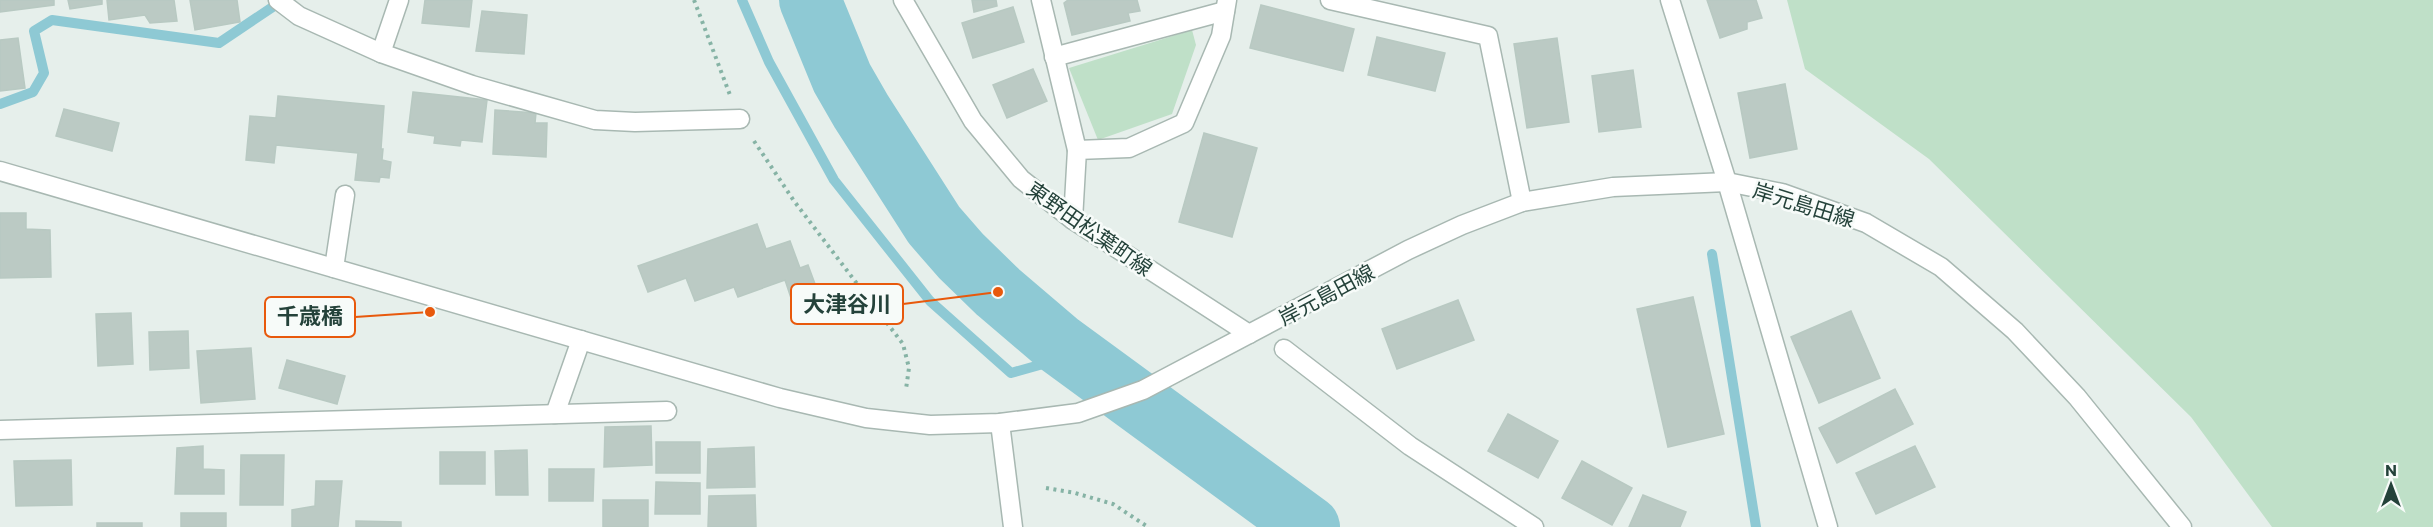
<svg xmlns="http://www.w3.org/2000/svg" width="2433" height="527" font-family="Commissioner,'Noto Sans JP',sans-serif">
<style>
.green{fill:#bfe0c8}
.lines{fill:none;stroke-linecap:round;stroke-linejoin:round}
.stream{stroke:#8ec9d4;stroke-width:10}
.river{stroke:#8ec9d4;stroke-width:62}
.building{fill:#bbcac4;stroke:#b8c9c2;stroke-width:1.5}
.minor-casing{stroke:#a8b8b2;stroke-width:21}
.path{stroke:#86b3a5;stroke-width:4;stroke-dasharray:3 4.5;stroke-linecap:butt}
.minor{stroke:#fff;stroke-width:18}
.labels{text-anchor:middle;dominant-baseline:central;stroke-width:5;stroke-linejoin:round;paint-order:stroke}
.street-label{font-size:21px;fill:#24423a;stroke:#f7fbf9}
.leader{fill:none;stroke:#e8590c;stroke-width:2}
.callout-dot{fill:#e8590c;stroke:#f7fbf9;stroke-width:2}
.callout{fill:#f7fbf9;stroke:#e8590c;stroke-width:2}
.callout-label{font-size:22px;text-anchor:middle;font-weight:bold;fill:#24423a}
</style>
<rect width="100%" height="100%" fill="#e6efeb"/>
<g class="green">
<polygon points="1787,0 2433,0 2433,527 2272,527 2191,417 1929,159 1805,69"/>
<polygon points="1192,30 1196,45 1172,114 1098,140 1069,68"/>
</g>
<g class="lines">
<g class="stream">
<polyline points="742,0 769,62 834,180 930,301 1011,373 1075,355"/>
<polyline points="0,104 33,92 44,73 34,31 52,20 219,43 283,0"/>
<polyline points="1712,254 1756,527"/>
</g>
<polyline class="river" points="810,0 842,78 861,111 934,225 961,256 998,292 1059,344 1309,527"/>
</g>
<g class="building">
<polygon points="0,0 54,0 54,5 0,12"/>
<polygon points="68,0 102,0 102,4 70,9"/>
<polygon points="107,0 174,0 177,21 150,23 145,15 109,20"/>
<polygon points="190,0 237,0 240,22 195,30"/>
<polygon points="425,0 472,0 469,27 422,23"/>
<polygon points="972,0 996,0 997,6 974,12"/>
<polygon points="1068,0 1137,0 1140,11 1128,13 1130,21 1072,35 1064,3"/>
<polygon points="1707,0 1756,0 1762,18 1747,22 1747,29 1720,38"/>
<polygon points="1261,5 1354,29 1343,71 1250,48"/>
<polygon points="1013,7 1024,42 973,58 962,23"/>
<polygon points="482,11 527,15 524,54 476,51"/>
<polygon points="1377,37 1445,53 1435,91 1368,75"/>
<polygon points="18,38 25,88 0,91 0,40"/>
<polygon points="1557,38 1569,122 1527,128 1514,44"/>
<polygon points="1033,69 1047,101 1007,118 993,85"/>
<polygon points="1633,70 1641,127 1599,132 1592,76"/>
<polygon points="1785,84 1797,149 1750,158 1738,93"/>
<polygon points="413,92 487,100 482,142 461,140 460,146 434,143 435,136 408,132"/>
<polygon points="278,96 384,106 381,149 383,149 382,160 391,162 389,178 380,177 379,182 355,180 358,153 276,145 274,163 246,160 250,116 276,118"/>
<polygon points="64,109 119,123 112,151 56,136"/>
<polygon points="495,110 536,113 535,123 547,123 546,157 493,154"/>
<polygon points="1204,133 1257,148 1232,237 1179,222"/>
<polygon points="0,213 26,213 26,229 50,230 51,277 0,278"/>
<polygon points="757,224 766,249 790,241 800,268 808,265 818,292 792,301 785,280 738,297 734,287 695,301 686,278 648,292 638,266"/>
<polygon points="1693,297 1724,434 1668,447 1637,309"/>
<polygon points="1458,300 1474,340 1397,369 1382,329"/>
<polygon points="1851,311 1880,378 1819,403 1791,337"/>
<polygon points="131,313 133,364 98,366 96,314"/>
<polygon points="188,331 189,368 150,370 149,332"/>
<polygon points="251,348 255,399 201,403 197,351"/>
<polygon points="287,360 345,376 337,404 279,388"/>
<polygon points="1895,389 1913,424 1837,463 1819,428"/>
<polygon points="1508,414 1558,441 1538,478 1488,451"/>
<polygon points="651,426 652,465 604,467 605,427"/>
<rect x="656" y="442" width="44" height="31"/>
<polygon points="203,446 203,469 224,470 224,494 175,494 177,448"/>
<polygon points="1915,446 1935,487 1876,514 1856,473"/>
<polygon points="754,447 755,487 707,488 708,449"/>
<polygon points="527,450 528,495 496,495 495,451"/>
<rect x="440" y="452" width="45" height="32"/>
<polygon points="241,455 284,455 283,505 240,505"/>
<polygon points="71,460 72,505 16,506 14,461"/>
<polygon points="1582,461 1632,488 1612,525 1562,498"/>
<polygon points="549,469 594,469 593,501 549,501"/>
<polygon points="316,481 342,481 338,527 292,527 292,510 315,506"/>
<polygon points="656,482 700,483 700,514 655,514"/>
<polygon points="755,495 756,527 708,527 709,496"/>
<polygon points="1643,495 1686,512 1680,527 1629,527"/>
<rect x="603" y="500" width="45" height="27"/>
<rect x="181" y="513" width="45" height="14"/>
<polygon points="356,521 401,522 401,527 356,527"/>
<rect x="97" y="523" width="45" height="4"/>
</g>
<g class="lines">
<g class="minor-casing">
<g id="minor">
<polyline points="278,0 299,16 381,53 472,85 595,120 635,122 740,119"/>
<polyline points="903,0 973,121 1021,179 1073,220 1249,334"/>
<polyline points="1041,0 1077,150"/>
<polyline points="1330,0 1488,36 1522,202"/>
<polyline points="1670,0 1727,182 1828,527"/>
<polyline points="381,53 399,0"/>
<polyline points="1054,57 1225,11"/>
<polyline points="0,171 780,398 866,418 930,425 1000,423 1078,413 1143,390 1408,250 1462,225 1522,202 1613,187 1727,182 1782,193 1866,223 1941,267 2015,331 2077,397 2182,527"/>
<polyline points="1073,220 1077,150 1129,148 1184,123 1221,36 1227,0"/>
<polyline points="334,268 345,195"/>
<polyline points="1284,349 1410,446 1534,527"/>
<polyline points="555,414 581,340"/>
<polyline points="1000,423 1013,527"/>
<polyline points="0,430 667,411"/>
</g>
</g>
<g class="path">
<polyline points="694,0 730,95"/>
<polyline points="754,141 794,201 903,344 909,368 906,389"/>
<polyline points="1046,488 1075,493 1113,504 1148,527"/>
</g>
<use href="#minor" class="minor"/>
</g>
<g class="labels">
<g class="street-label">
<text transform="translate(1804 204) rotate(17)">岸元島田線</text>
<text transform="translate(1090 228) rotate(35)">東野田松葉町線</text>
<text transform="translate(1326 294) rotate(-28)">岸元島田線</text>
</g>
</g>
<path class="leader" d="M998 292L903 304M430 312L355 317"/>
<g class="callout-dot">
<circle cx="998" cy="292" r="6"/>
<circle cx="430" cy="312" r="6"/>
</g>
<g class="callout">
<rect x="791" y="284" width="112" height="40" rx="6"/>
<rect x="265" y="297" width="90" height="40" rx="6"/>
</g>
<g class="callout-label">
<text x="847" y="312">大津谷川</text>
<text x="310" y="324">千歳橋</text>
</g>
<g transform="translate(2391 485)" stroke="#f7fbf9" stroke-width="4.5" paint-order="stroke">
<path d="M0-4.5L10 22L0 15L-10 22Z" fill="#24423a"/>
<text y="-9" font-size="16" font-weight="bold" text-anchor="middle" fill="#24423a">N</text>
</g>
</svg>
